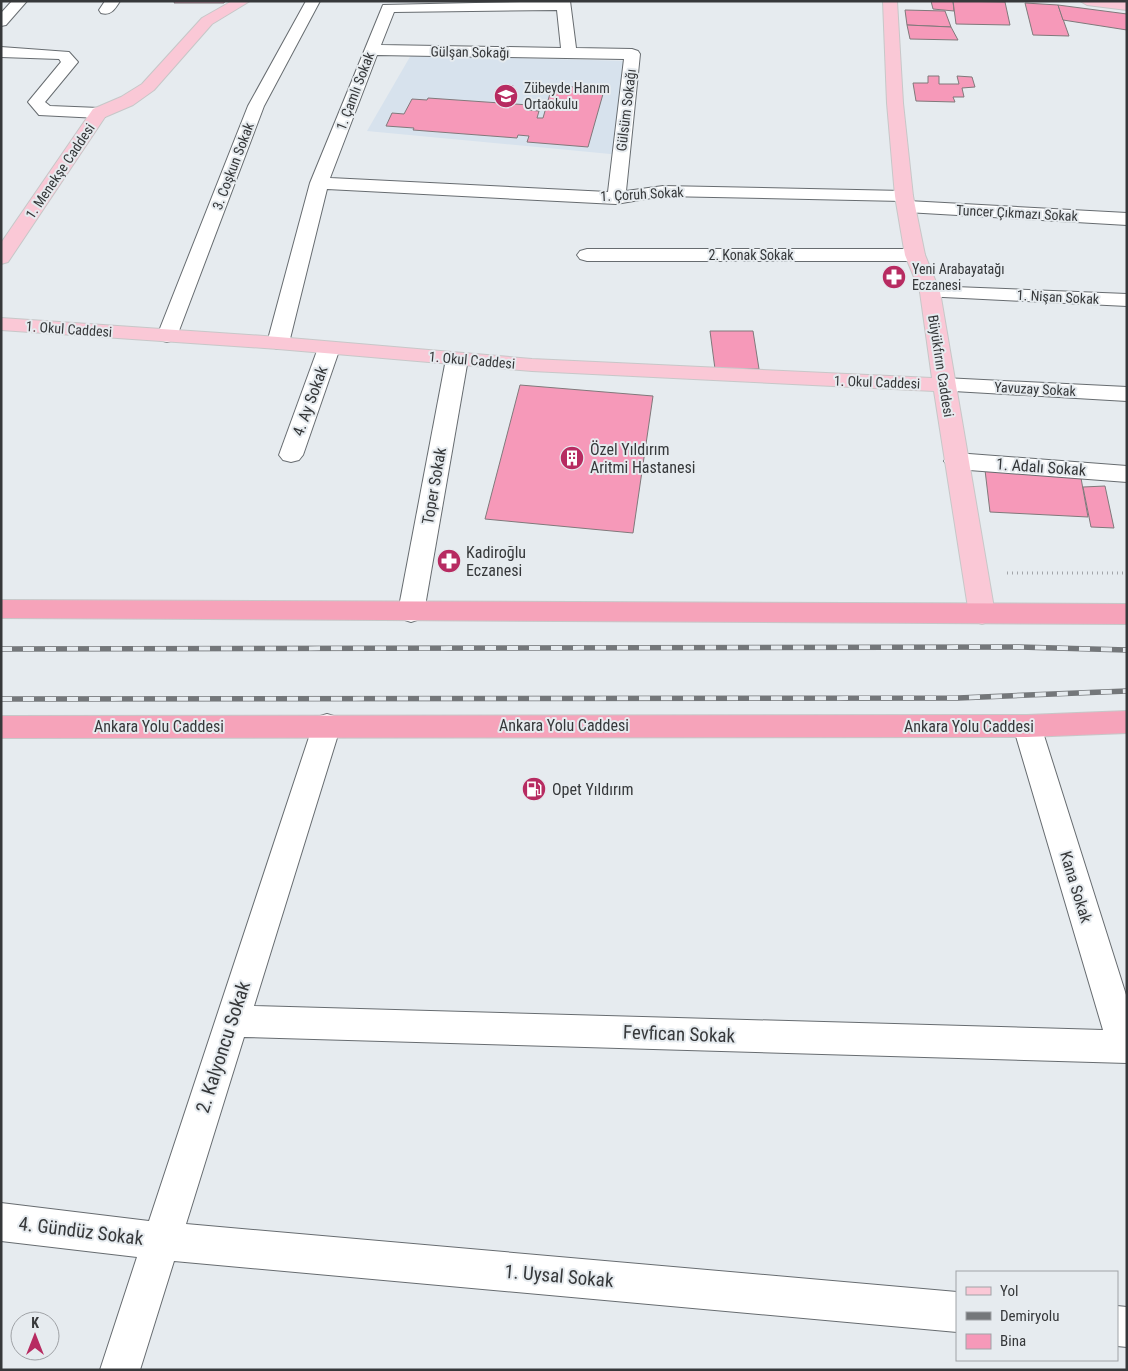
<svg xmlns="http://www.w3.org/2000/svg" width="1128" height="1371" font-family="'Roboto Condensed',sans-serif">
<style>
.built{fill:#d7e2ed}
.building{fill:#f699b9;stroke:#80797b}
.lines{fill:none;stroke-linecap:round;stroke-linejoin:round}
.minor-casing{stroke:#676c70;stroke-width:2}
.major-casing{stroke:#c7c7c8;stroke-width:2}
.highway-casing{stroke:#c7c7c8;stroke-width:2}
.path{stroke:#a2a5a9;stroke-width:3;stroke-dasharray:1 4;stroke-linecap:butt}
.minor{fill:#fff;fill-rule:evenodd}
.major{fill:#fac8d6;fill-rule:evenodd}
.highway{fill:#f6a3ba;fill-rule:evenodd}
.rail-casing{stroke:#74777a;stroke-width:5.5}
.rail{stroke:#e6ebef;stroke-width:4;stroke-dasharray:11;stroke-linecap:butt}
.labels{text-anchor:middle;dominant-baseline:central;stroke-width:4;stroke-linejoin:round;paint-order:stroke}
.far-street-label{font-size:14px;fill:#36383a;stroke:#e6ebef}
.far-poi-label{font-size:14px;fill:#36383a;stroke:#e6ebef;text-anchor:start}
.street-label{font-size:16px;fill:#36383a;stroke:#e6ebef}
.poi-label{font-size:16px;fill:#36383a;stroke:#e6ebef;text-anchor:start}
.near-street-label{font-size:19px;fill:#36383a;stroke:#e6ebef}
</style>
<rect width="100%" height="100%" fill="#e6ebef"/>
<polygon class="built" points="411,55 626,61 621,155 367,131"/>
<g class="building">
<polygon points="175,1 225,1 224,3 174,3"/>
<polygon points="931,1 953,1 954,11 933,9"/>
<polygon points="953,1 1005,2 1010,25 956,24"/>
<polygon points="1025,3 1058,5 1069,36 1033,35"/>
<polygon points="1058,5 1127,14 1127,30 1063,20"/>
<polygon points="905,10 945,11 951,27 907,25"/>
<polygon points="907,25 951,27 958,40 910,39"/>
<polygon points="928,76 939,76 939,84 959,84 957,76 972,77 975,87 962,88 964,97 953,97 955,102 916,101 913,83 928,83"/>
<polygon points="557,86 592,88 590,93 603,94 588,147 527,142 529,136 518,135 517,138 413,130 414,128 386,126 392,113 404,114 412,99 427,100 428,98 529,105 527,110 539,111 537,118 543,118 551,90 555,90"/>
<polygon points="710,331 753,331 759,369 715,369"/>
<polygon points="520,385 653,396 633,533 485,519"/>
<polygon points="985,470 1081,478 1088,517 990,512"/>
<polygon points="1105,486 1114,528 1091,527 1083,487"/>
</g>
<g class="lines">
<g class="minor-casing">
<g id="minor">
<polygon points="12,1 27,1 6,25 1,26 1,13"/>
<path d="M105 1H120C115 9 111 16 101 13L99 10Z"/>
<polygon points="306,1 320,1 264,106 177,336 174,340 167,342 160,340 157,336 248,106"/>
<path d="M570 1 576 48 632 49 638 51 640 54 626 191 663 186 904 191 910 192 913 196 908 201 1127 213V225L906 212 899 210 897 206 902 201 663 196 616 204 327 189 289 343 285 347 278 349 271 347 267 343 310 183 383 5ZM557 10 561 48 381 45 394 12ZM377 55 624 59 608 192 330 178Z"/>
<polygon points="1,47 69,52 78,62 45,102 50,106 99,108 105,109 107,113 105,117 99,118 39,115 28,102 61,62 59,59 1,57"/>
<polygon points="587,249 915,249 922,251 925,255 922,259 915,261 587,261 580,259 577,255 580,251"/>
<polygon points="930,286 1127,294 1127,306 923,296 920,292 923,288"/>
<polygon points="329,342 336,344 340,348 303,455 299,460 291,462 283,460 279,455 318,348 322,344"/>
<polygon points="457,353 465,354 468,359 424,612 420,619 411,622 402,619 398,612 446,359 449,354"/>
<polygon points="944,378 1127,387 1127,401 936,390 933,385 936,380"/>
<polygon points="956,453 1127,466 1127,482 956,469 948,466 944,461 948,456"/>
<polygon points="327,714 337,717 341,725 254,1006 1103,1030 1013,726 1017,718 1027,715 1037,718 1041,726 1127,998 1127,1063 244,1037 186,1224 957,1292 957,1332 174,1261 140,1370 100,1370 137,1257 1,1241 1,1203 149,1221 313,725 317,717"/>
<polygon points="1117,1306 1127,1307 1127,1347 1117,1346"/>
</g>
</g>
<g class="major-casing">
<g id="major">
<polygon points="232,1 250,1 212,24 154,90 133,105 105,117 8,262 1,264 1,243 93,109 121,97 142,84 202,18"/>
<polygon points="883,1 897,1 903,103 913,196 925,255 940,292 995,614 991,621 982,624 973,621 969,614 934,391 532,371 278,349 1,330 1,318 278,337 532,359 932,378 920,292 905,255 895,196 887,103"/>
<polygon points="1080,1 1127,2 1127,10 1087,5"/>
</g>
</g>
<g class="highway-casing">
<g id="highway">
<polygon points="1,600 1127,604 1127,624 1,618"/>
<polygon points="1127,711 1127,733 1027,737 1,738 1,716 1027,715"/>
</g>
</g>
<polyline class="path" points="1007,573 1127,573"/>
<use href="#minor" class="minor"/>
<use href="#major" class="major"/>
<use href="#highway" class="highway"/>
<g class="rail-casing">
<g id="rail">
<polyline points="1,649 1019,647 1127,650"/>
<polyline points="1,699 958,698 1127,691"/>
</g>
</g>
<use href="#rail" class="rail"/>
</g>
<defs>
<g id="school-disc" transform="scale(1.25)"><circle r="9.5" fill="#b72b61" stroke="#e6ebef"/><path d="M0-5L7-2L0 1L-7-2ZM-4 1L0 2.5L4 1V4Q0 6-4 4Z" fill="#fff"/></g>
<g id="pharmacy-disc" transform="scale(1.25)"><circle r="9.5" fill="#b72b61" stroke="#e6ebef"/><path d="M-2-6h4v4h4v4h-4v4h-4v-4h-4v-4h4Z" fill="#fff"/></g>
<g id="building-disc" transform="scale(1.25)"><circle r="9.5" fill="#b72b61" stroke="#e6ebef"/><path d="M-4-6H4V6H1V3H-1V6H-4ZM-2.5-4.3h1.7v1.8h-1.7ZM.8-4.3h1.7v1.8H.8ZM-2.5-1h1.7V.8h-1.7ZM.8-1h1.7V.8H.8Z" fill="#fff"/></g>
<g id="fuel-disc" transform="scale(1.25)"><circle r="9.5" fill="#b72b61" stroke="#e6ebef"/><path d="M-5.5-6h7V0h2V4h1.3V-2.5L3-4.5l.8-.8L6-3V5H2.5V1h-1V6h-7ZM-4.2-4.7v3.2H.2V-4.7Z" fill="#fff"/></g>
</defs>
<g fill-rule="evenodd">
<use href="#school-disc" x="506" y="96"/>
<use href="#pharmacy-disc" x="894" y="277"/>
<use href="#building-disc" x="572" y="458"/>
<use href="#pharmacy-disc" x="449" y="561"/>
<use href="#fuel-disc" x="534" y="789"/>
</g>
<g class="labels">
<g class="far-street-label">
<text transform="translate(470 52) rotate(1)">Gülşan Sokağı</text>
<text transform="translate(355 91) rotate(-69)">1. Çamlı Sokak</text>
<text transform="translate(626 110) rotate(-83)">Gülsüm Sokağı</text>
<text transform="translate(233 166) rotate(-69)">3. Coşkun Sokak</text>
<text transform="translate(60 171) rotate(-56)">1. Menekşe Caddesi</text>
<text transform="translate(642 194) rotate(-3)">1. Çoruh Sokak</text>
<text transform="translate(1017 213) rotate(3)">Tuncer Çıkmazı Sokak</text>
<text x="751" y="255">2. Konak Sokak</text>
<text transform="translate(1058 297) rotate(3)">1. Nişan Sokak</text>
<text transform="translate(69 329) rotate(4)">1. Okul Caddesi</text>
<text transform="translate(472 360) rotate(5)">1. Okul Caddesi</text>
<text transform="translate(941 366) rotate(81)">Büyükfırın Caddesi</text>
<text transform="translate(877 382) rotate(2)">1. Okul Caddesi</text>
<text transform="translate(1035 389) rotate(3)">Yavuzay Sokak</text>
</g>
<g class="far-poi-label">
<text x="524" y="88">Zübeyde Hanım<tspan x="524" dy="16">Ortaokulu</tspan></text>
<text x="912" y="269">Yeni Arabayatağı<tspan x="912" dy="16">Eczanesi</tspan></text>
</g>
<g class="street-label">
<text transform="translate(310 401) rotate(-70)">4. Ay Sokak</text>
<text transform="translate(1041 467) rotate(4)">1. Adalı Sokak</text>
<text transform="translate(434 486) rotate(-80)">Toper Sokak</text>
<text x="564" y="725">Ankara Yolu Caddesi</text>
<text x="159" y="726">Ankara Yolu Caddesi</text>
<text x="969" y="726">Ankara Yolu Caddesi</text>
<text transform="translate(1076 887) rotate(73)">Kana Sokak</text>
</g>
<g class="poi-label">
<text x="590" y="449">Özel Yıldırım<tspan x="590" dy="18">Aritmi Hastanesi</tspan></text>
<text x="466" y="552">Kadiroğlu<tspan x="466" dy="18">Eczanesi</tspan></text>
<text x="552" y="789">Opet Yıldırım</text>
</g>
<g class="near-street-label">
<text transform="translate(679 1034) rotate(2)">Fevfican Sokak</text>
<text transform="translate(223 1047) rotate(-72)">2. Kalyoncu Sokak</text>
<text transform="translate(81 1231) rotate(7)">4. Gündüz Sokak</text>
<text transform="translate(559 1276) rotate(5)">1. Uysal Sokak</text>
</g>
</g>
<rect width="1128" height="1371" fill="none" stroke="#36383a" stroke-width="5"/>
<rect x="956" y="1271" width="162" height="90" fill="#e6ebef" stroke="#a0a3a7"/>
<rect x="966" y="1287" width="25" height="8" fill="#fac8d6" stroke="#a0a3a7"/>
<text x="1000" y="1296" font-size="15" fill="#36383a">Yol</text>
<rect x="966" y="1312" width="25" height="8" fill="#74777a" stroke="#a0a3a7"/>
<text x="1000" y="1321" font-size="15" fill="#36383a">Demiryolu</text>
<rect x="966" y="1334" width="25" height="15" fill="#f699b9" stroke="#a0a3a7"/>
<text x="1000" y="1346" font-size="15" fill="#36383a">Bina</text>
<g transform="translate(35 1336)"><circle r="24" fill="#e6ebef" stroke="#a0a3a7"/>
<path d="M0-4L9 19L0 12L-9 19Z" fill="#b72b61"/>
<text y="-8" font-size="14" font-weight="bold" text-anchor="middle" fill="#36383a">K</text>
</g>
</svg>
